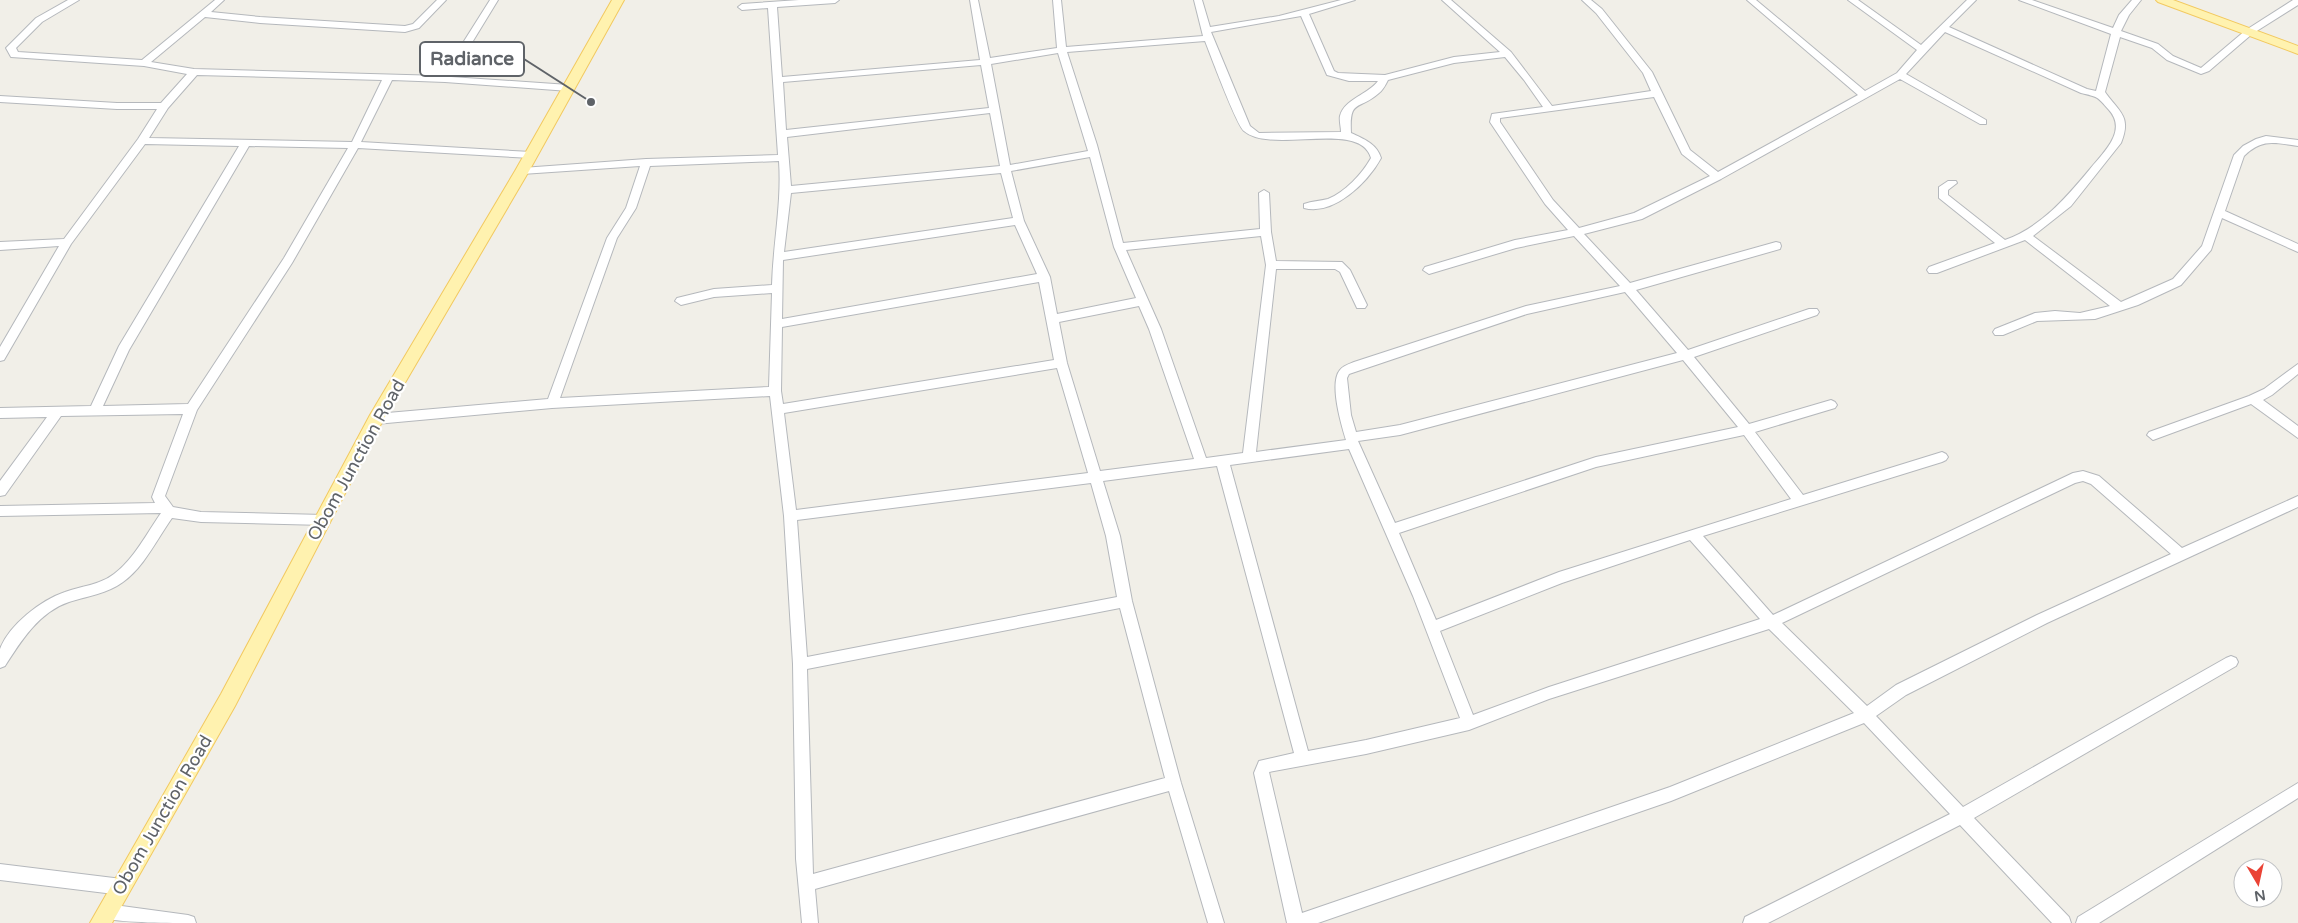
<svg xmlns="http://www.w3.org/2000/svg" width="2298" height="923" font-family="'Varela Round',sans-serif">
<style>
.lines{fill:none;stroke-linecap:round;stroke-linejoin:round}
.minor-casing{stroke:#b5b8bc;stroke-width:2}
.major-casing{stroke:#f2c960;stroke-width:2}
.minor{fill:#fff;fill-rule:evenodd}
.major{fill:#fff2af;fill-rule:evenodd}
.labels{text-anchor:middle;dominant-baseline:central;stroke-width:4.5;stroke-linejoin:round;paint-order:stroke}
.street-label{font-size:18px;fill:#5f6368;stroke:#fff}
.leader{fill:none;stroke:#5f6368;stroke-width:2}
.callout-dot{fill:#5f6368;stroke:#fff;stroke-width:2}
.callout{fill:#fff;stroke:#5f6368;stroke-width:2}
.callout-label{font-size:19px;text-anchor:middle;font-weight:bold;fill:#5f6368}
</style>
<rect width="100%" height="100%" fill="#f1efe8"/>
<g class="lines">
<g class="minor-casing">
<g id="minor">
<path d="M68 0H79L42 22 16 48 18 52 142 60 215 0H224L211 12 260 17 405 26 413 24 437 0H446L419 28 405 32 260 23 205 17 151 62 194 69 442 76 490 0H498L451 77 569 85 574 88 569 91 445 82 392 80 361 142 531 152 536 155 531 158 358 148 292 263 197 410 165 496 173 507 201 512 324 515 329 516 330 520 329 524 324 525 201 522 172 518C157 539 144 567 123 582 107 594 87 596 69 602 39 612 21 641 5 666L0 668C0 663 0 654 0 649 9 625 41 600 65 592 81 586 100 585 114 574 134 559 147 533 161 513L0 516V506L155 503 152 497 183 414 61 416 5 495 0 496V481L47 417 0 418V408L91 406 119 346 239 146 145 144 71 244 4 360 0 361V347L59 246 0 250V242L64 239 138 139 157 109H117L0 102V96L117 103H161L187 74 144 66 11 57 6 48 36 18ZM197 75 382 80 352 142 149 138 168 108ZM249 146 348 148 284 258 188 404 103 406 129 350Z"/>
<path d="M799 0H839L835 3 777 7 782 77 980 60 970 0H978L990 58 1057 48 1053 0H1061L1066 47 1203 36 1194 0H1202L1210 27 1279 16 1341 0H1355L1309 14 1334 71 1338 73 1385 75 1454 57 1500 52 1442 0H1451L1511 52 1552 106 1651 91 1643 73 1596 13 1582 0H1591L1602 9 1652 72 1690 150 1718 172 1858 95 1747 0H1756L1865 91 1897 73 1917 50 1848 0H1858L1921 45 1967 0H1976L1949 27 2087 89 2096 91 2111 34 2019 0H2032L2113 28 2119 15 2132 0H2141L2129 15 2121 31 2158 44 2173 56 2201 68 2246 30 2293 0H2298V5L2252 34 2209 71 2201 74 2167 60 2152 48 2120 37 2105 92C2119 112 2132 116 2121 143L2071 206 2033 236 2121 302 2173 279 2202 246 2234 155 2243 146 2256 139 2266 136 2298 140V146C2275 143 2262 138 2244 156L2225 211 2298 244V252L2222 218 2211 250 2181 285 2138 305 2095 319 2037 321 2003 335H1995L1993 332 1995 329 2035 313 2055 311 2080 313 2110 306 2025 240 1937 273H1929L1927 270 1929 267 1995 243 1939 198V187L1948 181H1956L1957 183 1948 190V195L2005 240C2041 227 2066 198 2090 169 2103 153 2128 131 2109 110 2097 96 2098 97 2081 93L1945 32 1906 74 1986 120V124H1980L1900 79 1721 179 1642 219 1584 234 1630 283 1776 242 1780 243 1781 246 1780 249 1636 290 1688 350 1809 309H1817L1819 312 1817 315 1694 357 1749 424 1831 400 1835 402 1837 405 1835 408 1755 432 1803 495 1942 452 1946 454 1948 457 1946 460 1942 462 1703 536 1773 615 2073 473 2083 471 2099 476 2182 548 2298 496V507L2047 623 1906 695 1876 716 1963 807 2226 658 2231 656 2236 658 2238 662 2236 666 1974 818 2069 917 2071 923H2052L1960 825 1768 923H1743L1745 917 1950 814 1864 723 1671 801 1318 923H1287L1254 773 1259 761 1294 753 1217 466 1103 481 1120 536 1132 601 1181 783 1224 923H1208L1169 791 815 889 818 923H802L796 859 793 664 784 516 770 396 552 408 376 424 370 419 376 414 548 399 607 238 626 208 640 166 522 174 517 171 522 168 646 159 778 155 768 8 742 10 738 7 742 4ZM1301 16 1327 75 1349 81H1378C1369 94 1344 99 1340 116 1339 120 1341 127 1341 132L1259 133 1250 126 1211 32ZM1205 41C1211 56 1236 124 1244 131 1272 155 1360 119 1371 158 1362 174 1345 192 1328 199 1320 201 1312 201 1304 204V208C1334 216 1368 182 1381 158 1377 144 1364 139 1351 133 1349 98 1359 111 1379 93 1383 90 1386 84 1388 80L1454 63 1505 57 1524 80 1543 107 1492 114 1490 122 1545 204 1568 230 1515 240 1425 267 1423 270 1429 274 1516 248 1574 236 1620 286 1526 306 1354 362C1349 364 1343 366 1340 370 1329 383 1341 424 1346 440L1256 452 1276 269H1335L1340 272 1357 308H1365L1367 305 1350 270 1342 262 1276 261 1271 232 1269 193 1264 190 1259 193 1260 229 1123 243 1097 145 1067 52ZM1058 53 1088 151 1010 165 991 64ZM981 65 989 108 786 130 783 82ZM1654 97 1682 154 1710 176 1634 213 1579 228 1553 200 1500 122V118ZM990 113 1000 166 791 186 787 137ZM1090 157 1114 247 1136 298 1057 314 1050 277 1024 221 1011 171ZM779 161C782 203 773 244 772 285L714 289 677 298 675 301 681 305 714 297 772 293 769 387 560 398 617 238 636 208 650 166ZM1001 173 1013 218 784 252 791 193ZM1015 225 1037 274 782 319 783 260ZM1261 236 1266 265 1243 453 1206 458 1161 329 1126 250ZM1039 282 1054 360 783 404 781 391 782 327ZM1625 292 1677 353 1400 425 1356 432 1351 415 1347 378 1349 374 1527 314ZM1139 306 1149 329 1194 459 1100 471 1067 363 1059 322ZM1683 360 1738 427 1596 457 1395 523 1358 441 1400 435ZM1057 368 1088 473 796 510 784 413ZM1744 435 1791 499 1559 572 1436 620 1399 533 1596 467ZM1349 449 1413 596 1460 718 1366 740 1308 751 1230 465ZM2083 481 2091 484 2171 554 2037 615 1896 685 1867 706 1782 623 2075 483ZM1091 483 1106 536 1117 597 807 657 797 520ZM1690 540 1760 619 1549 687 1473 715 1440 631 1562 583ZM1120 608 1165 778 813 874 807 669ZM1769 629 1854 713 1670 787 1302 913 1269 772 1366 754 1469 730 1549 699Z"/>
<polygon points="2298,364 2298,374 2272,395 2263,400 2298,426 2298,438 2251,404 2153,440 2147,435 2149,432 2249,396 2264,389"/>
<polygon points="2298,783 2298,798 2099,923 2076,923 2078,917"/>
<polygon points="0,864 122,879 128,881 130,887 128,893 122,895 0,880"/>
<path d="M107 904 188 915 194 917 196 923C168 923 127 923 101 918L99 912 101 906Z"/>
</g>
</g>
<g class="major-casing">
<g id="major">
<polygon points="612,0 624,0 529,171 382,422 235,706 112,923 90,923 221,694 370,415 515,171"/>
<polygon points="2156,0 2173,0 2298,46 2298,54 2158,2"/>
</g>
</g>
<use href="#minor" class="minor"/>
<use href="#major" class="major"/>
</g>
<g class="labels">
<g class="street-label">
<text transform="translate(356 460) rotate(-61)">Obom Junction Road</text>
<text transform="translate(162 815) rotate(-60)">Obom Junction Road</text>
</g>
</g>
<path class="leader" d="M591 102L524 59"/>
<circle class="callout-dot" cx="591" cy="102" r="5"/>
<rect class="callout" x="420" y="42" width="104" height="34" rx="5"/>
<g class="callout-label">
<text x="472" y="65">Radiance</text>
</g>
<g transform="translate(2258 883) rotate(171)"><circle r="24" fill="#ffffff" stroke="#bfc1c3"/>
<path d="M0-4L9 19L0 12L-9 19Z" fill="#ea4335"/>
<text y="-8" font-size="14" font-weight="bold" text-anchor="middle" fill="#5f6368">N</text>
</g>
</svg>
